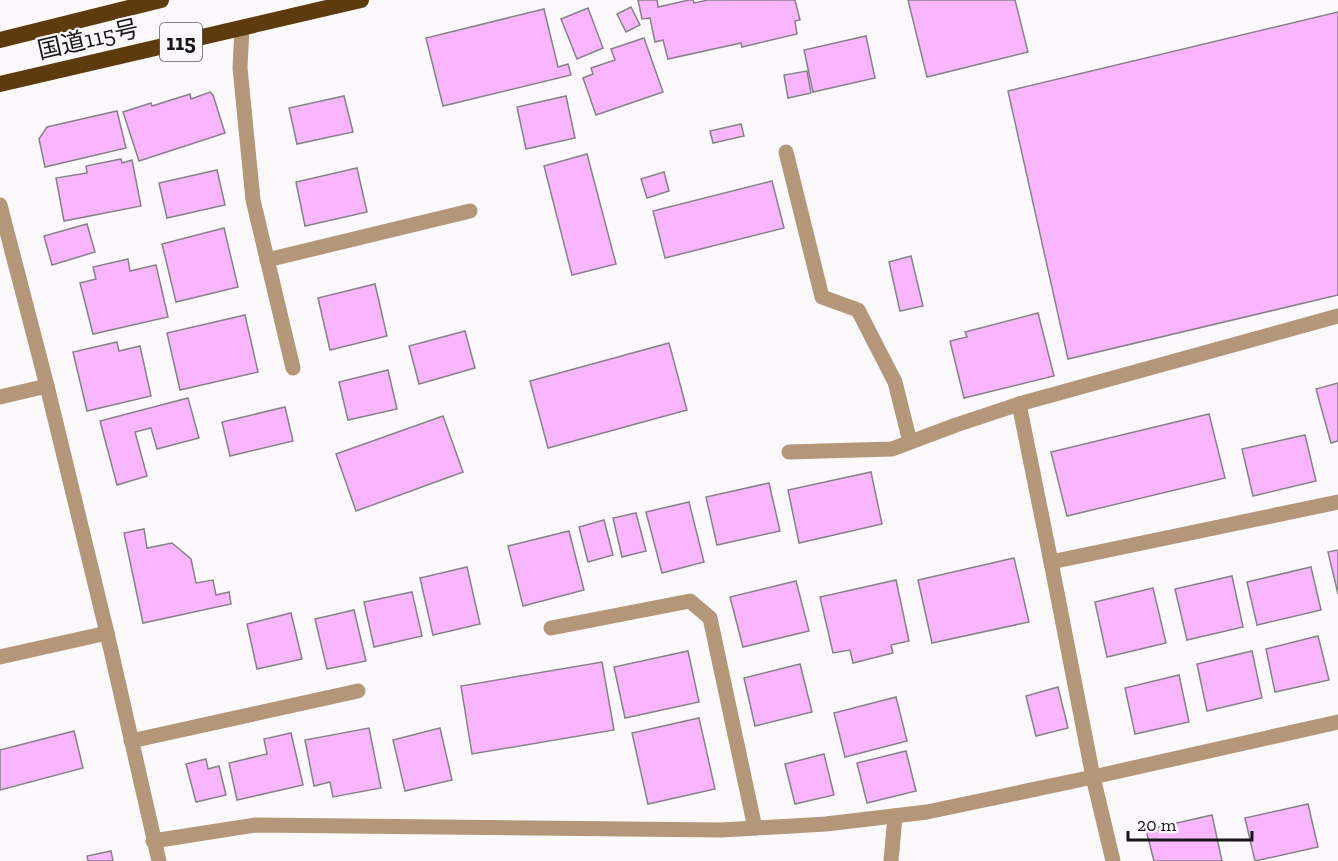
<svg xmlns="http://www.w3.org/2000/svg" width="1338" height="861" font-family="'Zilla Slab','Noto Sans JP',serif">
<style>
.building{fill:#f9b5ff;stroke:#868386;stroke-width:1.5}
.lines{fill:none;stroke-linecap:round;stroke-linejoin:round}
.service{stroke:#b39778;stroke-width:15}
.minor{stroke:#b39778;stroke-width:15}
.tertiary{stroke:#b39778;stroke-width:15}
.trunk{stroke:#5e3b0a;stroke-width:16}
.labels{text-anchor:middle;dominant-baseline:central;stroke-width:4.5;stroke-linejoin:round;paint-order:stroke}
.shield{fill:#fcf9fd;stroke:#5c5b5d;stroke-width:1.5}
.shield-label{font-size:22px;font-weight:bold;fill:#181718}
.street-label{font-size:24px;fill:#181718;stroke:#fcf9fd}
</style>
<rect width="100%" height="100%" fill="#fcf9fd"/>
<g class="building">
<polygon points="638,0 657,0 658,7 689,0 693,0 694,3 708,0 795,0 800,20 795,21 797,34 742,47 741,43 668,59 663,40 655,42 650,18 642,19"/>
<polygon points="908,0 1015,0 1028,52 927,77"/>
<polygon points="631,7 640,25 626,32 617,14"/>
<polygon points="588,8 603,48 577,59 561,19"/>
<polygon points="544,9 558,67 568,64 571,75 443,106 426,38"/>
<polygon points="1338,12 1338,295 1068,359 1008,91"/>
<polygon points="866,36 875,78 813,92 804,50"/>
<polygon points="644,38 663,92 596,115 583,78 593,74 591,68 615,60 611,49"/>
<polygon points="807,71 811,93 788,98 784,75"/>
<polygon points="210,92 213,95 225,133 139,161 123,112 151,103 152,106 190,94 191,99"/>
<polygon points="344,96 353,132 297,144 289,108"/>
<polygon points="566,96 575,138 526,149 517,107"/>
<polygon points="117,111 126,148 45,167 39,139 47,127"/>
<polygon points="741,124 744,136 713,143 710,131"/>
<polygon points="587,154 616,264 572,275 544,166"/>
<polygon points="121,159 122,163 132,160 141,206 64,221 56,178 87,173 86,166"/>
<polygon points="357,168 367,212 305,226 296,182"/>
<polygon points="217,170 225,205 167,218 159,183"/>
<polygon points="664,172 669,191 647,198 641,179"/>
<polygon points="772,181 784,228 665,258 653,211"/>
<polygon points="87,224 95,252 52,265 44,236"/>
<polygon points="224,228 238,287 176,302 162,244"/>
<polygon points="911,256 923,306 900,311 889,262"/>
<polygon points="128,259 130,271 156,265 168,317 93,334 80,283 96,279 93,267"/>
<polygon points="375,284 387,336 330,350 318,298"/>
<polygon points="1038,313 1054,376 964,398 950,341 967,337 965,332"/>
<polygon points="245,315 258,372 180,390 167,333"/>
<polygon points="465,331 475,368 419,384 409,346"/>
<polygon points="117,342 119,351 140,346 151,396 87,411 73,352"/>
<polygon points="669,343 687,410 548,448 530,381"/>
<polygon points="388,370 397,409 348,420 339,382"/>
<polygon points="1338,383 1338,441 1331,443 1316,389"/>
<polygon points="188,398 199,438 157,449 151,428 135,432 147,476 117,485 100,421"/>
<polygon points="285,407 293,441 230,456 222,422"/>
<polygon points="1209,414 1225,478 1067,516 1051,452"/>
<polygon points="443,416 463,472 356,511 336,454"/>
<polygon points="1305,435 1316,481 1253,496 1242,449"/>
<polygon points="871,472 882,524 799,543 788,490"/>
<polygon points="769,483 780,531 717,545 706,497"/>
<polygon points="689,502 704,562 662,573 646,512"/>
<polygon points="636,513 646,551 622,557 613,518"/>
<polygon points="604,520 613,555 588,562 579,527"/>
<polygon points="144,529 147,548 172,543 191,559 196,583 213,580 216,595 229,592 231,604 143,623 124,533"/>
<polygon points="569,531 584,590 523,606 508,546"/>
<polygon points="1338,550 1338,594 1328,552"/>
<polygon points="1014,558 1029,622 932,643 918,580"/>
<polygon points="467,567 480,624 433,635 420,578"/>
<polygon points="1311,567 1321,610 1257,625 1247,582"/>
<polygon points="1232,576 1243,627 1187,640 1175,589"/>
<polygon points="896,580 909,641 891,645 893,653 853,663 850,650 833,653 820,597"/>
<polygon points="796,581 809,631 743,647 730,597"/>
<polygon points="1153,588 1166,643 1107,657 1095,602"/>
<polygon points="412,592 422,636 374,647 364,602"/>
<polygon points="354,610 366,661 327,669 315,619"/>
<polygon points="291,613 302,659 257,669 247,624"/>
<polygon points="1318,636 1329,680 1275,692 1266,649"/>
<polygon points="688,651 699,702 625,718 614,667"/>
<polygon points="1252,651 1262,698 1207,711 1197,664"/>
<polygon points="602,662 614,730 472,754 461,686"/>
<polygon points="800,664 812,712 755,726 744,678"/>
<polygon points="1179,675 1189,722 1135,734 1125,688"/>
<polygon points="1058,687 1068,728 1036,736 1026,696"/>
<polygon points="896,697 907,741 845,757 834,713"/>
<polygon points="699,718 715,789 648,804 632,733"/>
<polygon points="369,728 381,788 333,797 330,782 314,786 305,740"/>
<polygon points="440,728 452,780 405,791 393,740"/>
<polygon points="74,731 83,768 0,790 0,750"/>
<polygon points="291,733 303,785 237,800 229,763 267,754 264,739"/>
<polygon points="906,751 916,791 867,803 857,763"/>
<polygon points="824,754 834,795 795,804 785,764"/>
<polygon points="206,759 208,769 219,766 226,795 196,802 186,764"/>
<polygon points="1308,804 1318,847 1255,861 1245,818"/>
<polygon points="1212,815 1222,861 1154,861 1146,830"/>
<polygon points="111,851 113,861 88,861 87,856"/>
</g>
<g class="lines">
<g class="service">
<polyline points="0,397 47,386"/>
<polyline points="0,657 107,633"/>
<polyline points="891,861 895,816"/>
</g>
<g class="minor">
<polyline points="242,28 240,68 253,200 293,368"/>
<polyline points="786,152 822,297 858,310 895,382 910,442"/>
<polyline points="267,260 470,211"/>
<polyline points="1019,404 1051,562 1093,777 1113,861"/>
<polyline points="789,452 892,449 956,425 1019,404 1338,316"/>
<polyline points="1051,562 1338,502"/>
<polyline points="551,628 690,601 710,618 755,828"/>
<polyline points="131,741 358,691"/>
<polyline points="153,841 256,825 721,830 826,824 927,812 1093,777 1338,722"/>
</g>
<polyline class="tertiary" points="0,205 47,386 107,633 159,861"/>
<g class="trunk">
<polyline points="0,40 161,0"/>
<polyline points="0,84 361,0"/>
</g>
</g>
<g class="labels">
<rect class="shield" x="160" y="23" width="42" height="38" rx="4.5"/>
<g class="shield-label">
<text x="181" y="42">115</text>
</g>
<g class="street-label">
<text transform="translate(88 39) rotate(-13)">国道115号</text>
</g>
</g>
<path d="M1128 831v9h124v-9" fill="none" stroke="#181718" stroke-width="3"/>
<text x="1137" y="831" font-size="18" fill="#181718" stroke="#fcf9fd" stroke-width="4.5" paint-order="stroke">20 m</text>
</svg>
